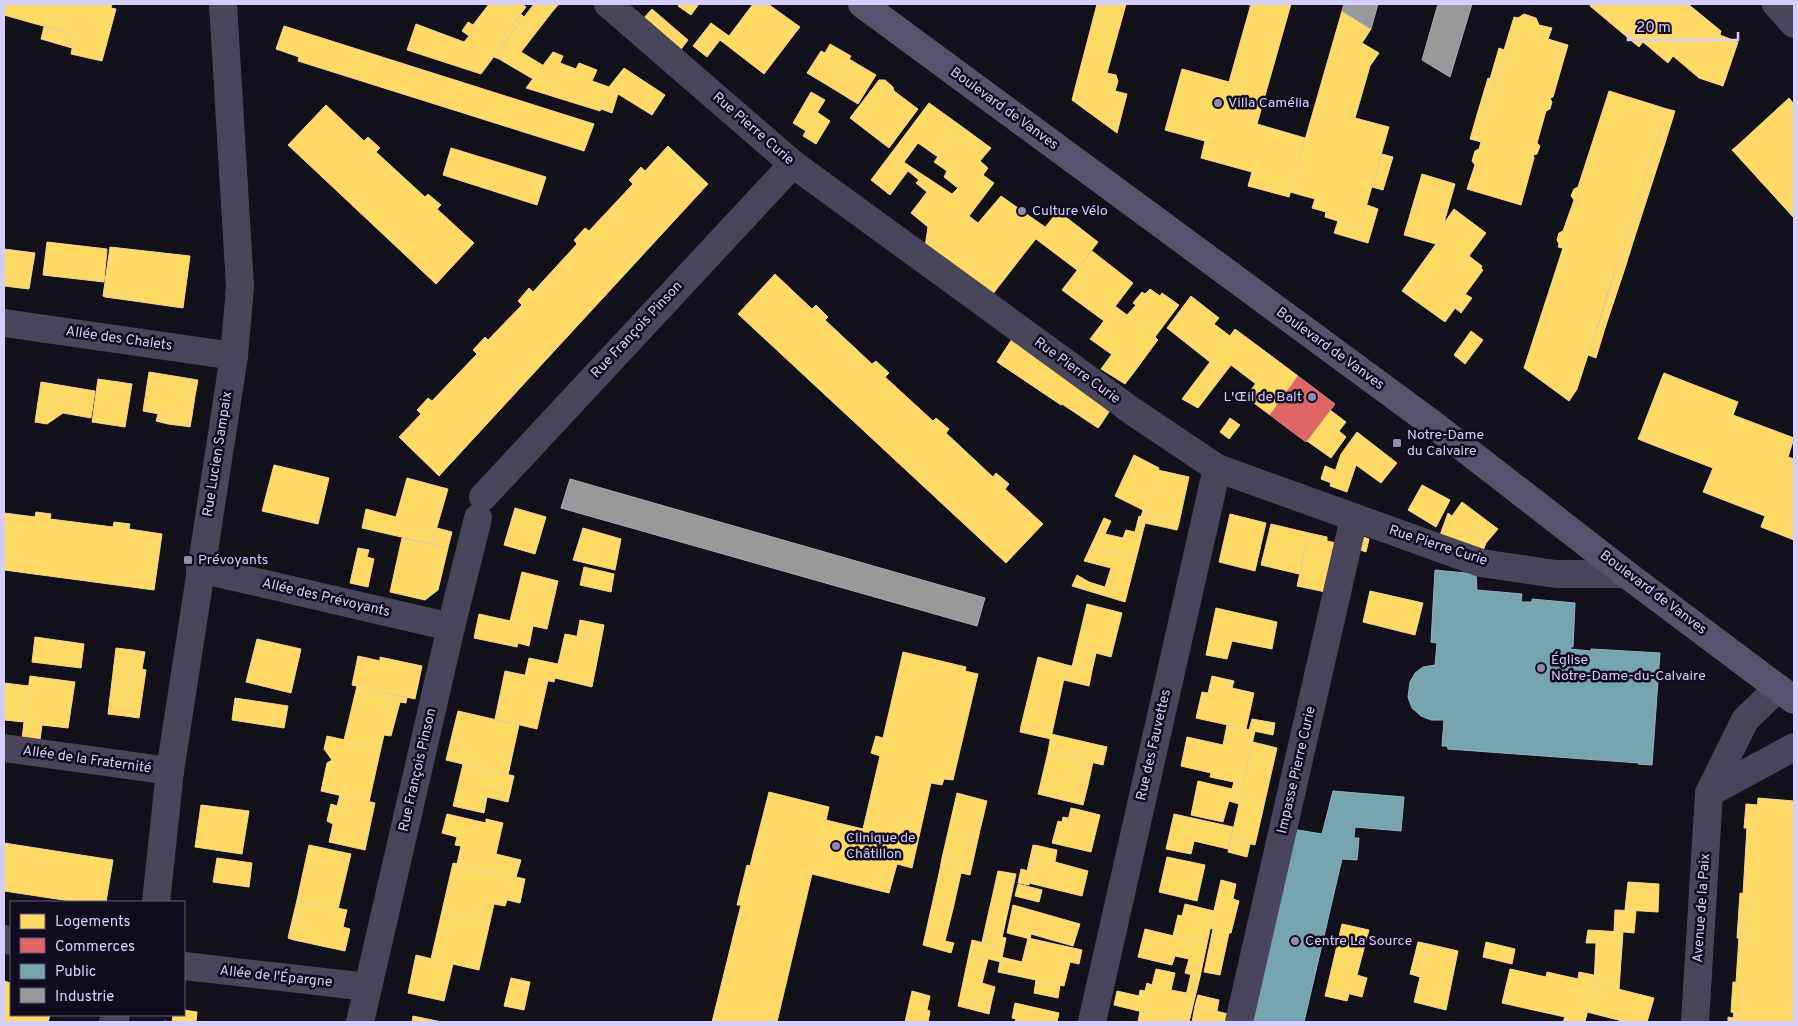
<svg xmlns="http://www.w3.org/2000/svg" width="1798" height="1026" font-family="Overpass,sans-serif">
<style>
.homes{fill:#ffd966;stroke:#f3d593}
.shops{fill:#e06666;stroke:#dd8593}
.public{fill:#76a5af;stroke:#93b1c6}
.industry{fill:#999;stroke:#aba9b7}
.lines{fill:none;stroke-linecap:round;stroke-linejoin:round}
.minor{stroke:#49465b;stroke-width:28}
.secondary{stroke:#56536d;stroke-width:28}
.poi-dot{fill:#928bad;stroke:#120d1e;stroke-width:2}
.labels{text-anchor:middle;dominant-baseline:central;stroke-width:5;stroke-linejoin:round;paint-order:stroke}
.poi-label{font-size:14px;fill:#d6cdfc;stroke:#120d1e;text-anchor:start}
.street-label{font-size:14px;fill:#d6cdfc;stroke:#120d1e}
</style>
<rect width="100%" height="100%" fill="#13111a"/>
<g class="homes">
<polygon points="4,4 112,4 111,8 116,9 102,61 71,54 75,35 4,15"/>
<polygon points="489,4 522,4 526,7 498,44 501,47 481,74 407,50 416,24 464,42 469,36 462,31 468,22 473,25"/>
<polygon points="534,4 542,4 552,12 521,52 544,66 533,79 499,59 506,47 503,45"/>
<polygon points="542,4 559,4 552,12"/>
<polygon points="680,4 699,4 691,15 678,6"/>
<polygon points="753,4 758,4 796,32 764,74 720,40 707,57 693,46 711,23 729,36"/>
<polygon points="758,4 768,4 800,27 796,32"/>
<polygon points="1097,4 1126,4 1107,73 1116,75 1118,81 1115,91 1127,94 1117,133 1072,100"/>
<polygon points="1251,4 1291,4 1257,124 1305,138 1289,197 1248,186 1252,172 1201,158 1205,141 1165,130 1182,69 1229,82"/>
<polygon points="1591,4 1688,4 1721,31 1720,35 1738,42 1723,86 1699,78 1673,56 1668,63 1643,42 1639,47 1590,6"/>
<polygon points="652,9 688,40 679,52 642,20"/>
<polygon points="1342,11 1371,29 1362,43 1379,53 1370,66 1355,118 1389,127 1360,228 1325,217 1326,212 1312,208 1315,199 1290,192"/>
<polygon points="521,14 524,17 501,47 498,44"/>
<polygon points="1524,14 1536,18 1539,25 1552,28 1548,39 1568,45 1553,97 1550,98 1552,102 1550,109 1546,111 1537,143 1540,146 1537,154 1533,155 1534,158 1521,205 1467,189 1475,165 1472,161 1475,151 1479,149 1481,142 1478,141 1495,81 1498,81 1507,51 1504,50 1514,17 1518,18"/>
<polygon points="284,26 594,124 584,151 298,61 299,57 276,49"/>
<polygon points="44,27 75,35 72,48 41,39"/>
<polygon points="830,44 851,56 832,88 807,73 821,51 825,53"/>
<polygon points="503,45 506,47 499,59 494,57"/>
<polygon points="1499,48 1507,51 1498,81 1490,79"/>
<polygon points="553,52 563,56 560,63 576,69 579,63 597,70 592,81 609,87 600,111 526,88"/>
<polygon points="849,59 876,75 858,104 832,88"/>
<polygon points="624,68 665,95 652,115 618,94 612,113 601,109 609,87"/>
<polygon points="1488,78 1495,81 1487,111 1479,108"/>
<polygon points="879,80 885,80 893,87 894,91 918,109 889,148 850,118"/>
<polygon points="1609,91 1667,109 1577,389 1569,401 1524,368 1563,248 1558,247 1559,244 1557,240 1559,233 1563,231 1574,200 1571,196 1574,189 1578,187"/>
<polygon points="811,92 825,100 806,131 793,123"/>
<polygon points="1789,98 1794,104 1794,218 1743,162 1749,157 1738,145"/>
<polygon points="929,103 961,126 938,157 918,143 904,162 911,167 890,195 871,180"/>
<polygon points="326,105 364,141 368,137 380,148 376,152 425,197 428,194 441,205 437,209 474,243 436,284 288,145"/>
<polygon points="1479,108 1487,111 1478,141 1470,139"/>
<polygon points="1667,109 1675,111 1665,143 1657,141"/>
<polygon points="817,112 830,121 816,144 803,136"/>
<polygon points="961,126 991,148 980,161 988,168 983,175 994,183 969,216 978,223 1001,196 1045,227 992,295 925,247 928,227 911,213 927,192 916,183 919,180 908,171 911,167 952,194 958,188 944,177 947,171 934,162"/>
<polygon points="1657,141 1665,143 1655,174 1647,172"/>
<polygon points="1738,145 1749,157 1743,162 1732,150"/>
<polygon points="668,146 708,184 439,476 399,437 421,414 417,410 428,398 432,401 477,354 473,350 485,337 488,340 522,305 518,301 529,288 533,292 577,244 574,240 585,228 589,231 633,184 629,180 641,167 645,171"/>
<polygon points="451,148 546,177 537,205 443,175"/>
<polygon points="1382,154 1393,157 1383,190 1372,187"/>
<polygon points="1647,172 1655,174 1645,205 1637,203"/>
<polygon points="1422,174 1455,184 1444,223 1454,209 1486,233 1469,256 1482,266 1481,268 1483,270 1445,322 1402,291 1436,244 1404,235"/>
<polygon points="1637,203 1645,205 1635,236 1627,234"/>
<polygon points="1367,205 1378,209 1368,243 1334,233 1338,221 1360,228"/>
<polygon points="1058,211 1098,242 1077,270 1036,239"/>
<polygon points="1627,234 1635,236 1625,268 1617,266"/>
<polygon points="47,242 107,249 104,282 43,275"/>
<polygon points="110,247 190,256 183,308 127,300 128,294 106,291 105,297 103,296"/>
<polygon points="4,249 35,253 29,289 4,286"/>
<polygon points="1092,251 1133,283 1104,321 1062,290"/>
<polygon points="1617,266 1625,268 1615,298 1608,295"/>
<polygon points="775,274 812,309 816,305 828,317 825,320 872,364 876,361 889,373 885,377 933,421 936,418 949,429 946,433 993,477 996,473 1009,484 1005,489 1043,524 1006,563 738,314"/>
<polygon points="1150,289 1160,296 1162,293 1179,305 1155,337 1158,340 1157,341 1113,309 1115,306 1127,315 1136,305 1133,303 1142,292 1145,294"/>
<polygon points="106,291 128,294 127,300 105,297"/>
<polygon points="1465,294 1472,298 1461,313 1455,308"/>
<polygon points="1608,295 1615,298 1605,328 1598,326"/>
<polygon points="1191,296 1219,318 1214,324 1230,336 1210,362 1167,328"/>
<polygon points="1113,309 1157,341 1135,371 1090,339"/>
<polygon points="1598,326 1605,328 1596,358 1588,355"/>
<polygon points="1235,329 1274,358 1256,384 1231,365 1198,408 1182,399"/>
<polygon points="1471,331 1483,340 1465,364 1454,355"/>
<polygon points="1012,339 1113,406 1099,427 1098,428 1062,404 1061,405 997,362"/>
<polygon points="1112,354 1135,371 1125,384 1101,369"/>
<polygon points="1274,358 1298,376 1270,415 1246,397"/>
<polygon points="149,372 192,379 189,394 195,396 192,416 186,414 184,426 168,424 170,416 143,411"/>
<polygon points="1664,373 1679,379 1677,386 1661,380"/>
<polygon points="98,379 132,384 125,427 92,422"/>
<polygon points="192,379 198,380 195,396 189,394"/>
<polygon points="1679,379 1738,402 1733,415 1794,438 1788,457 1794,459 1794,540 1761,527 1765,516 1703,492 1713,468 1653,445 1656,438 1641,432 1661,380 1677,386"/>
<polygon points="41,382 95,391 91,418 63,413 47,424 35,422"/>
<polygon points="1330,410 1346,422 1339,431 1346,437 1331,458 1307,441"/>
<polygon points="158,414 170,416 168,424 156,421"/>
<polygon points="186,414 192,416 190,427 184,426"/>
<polygon points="1230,418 1240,425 1229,439 1220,432"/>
<polygon points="1357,432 1397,463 1381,483 1356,465 1347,492 1330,486 1341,454"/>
<polygon points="1641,432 1656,438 1653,445 1638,439"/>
<polygon points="1134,455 1159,468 1136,559 1090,548 1104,518 1111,521 1105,534 1123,538 1126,530 1135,532 1139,516 1141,517 1143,510 1115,496"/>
<polygon points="274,465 329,478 318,524 262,511"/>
<polygon points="1325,466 1335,470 1331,483 1321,479"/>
<polygon points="1158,470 1189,477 1179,523 1147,515"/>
<polygon points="407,478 448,489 432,544 362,528 366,509 396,517"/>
<polygon points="1422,485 1450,500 1436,527 1408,510"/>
<polygon points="1462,502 1498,529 1486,543 1452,516"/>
<polygon points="515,508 546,517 535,554 504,545"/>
<polygon points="36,512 51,514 50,519 113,527 114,522 130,524 129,529 162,534 154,590 4,570 4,513 35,517"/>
<polygon points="1448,513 1486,543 1483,551 1440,535"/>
<polygon points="1230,514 1266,523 1255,571 1219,562"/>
<polygon points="1147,515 1179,523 1177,530 1145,523"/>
<polygon points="1271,524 1309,533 1299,574 1261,565"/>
<polygon points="437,528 452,532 448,548 432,544"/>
<polygon points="583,528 621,539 615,570 573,560"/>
<polygon points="1309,533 1327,537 1327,541 1341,544 1330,593 1297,586"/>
<polygon points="1357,535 1369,539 1366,552 1354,548"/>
<polygon points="402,538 448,548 438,590 425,600 390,592"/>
<polygon points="358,548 369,550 367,557 374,559 368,587 350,583"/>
<polygon points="1090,548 1136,559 1125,602 1072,586 1077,575 1089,582 1105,587 1111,568 1084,561"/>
<polygon points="584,567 614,574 611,592 580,585"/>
<polygon points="522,572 558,581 547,629 510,621"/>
<polygon points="1370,591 1423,603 1415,635 1363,622"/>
<polygon points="1087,604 1122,613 1111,657 1096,653 1092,671 1072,667"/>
<polygon points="1216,608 1277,622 1272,649 1232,641 1227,659 1206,655"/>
<polygon points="479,614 533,626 529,646 518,643 517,647 474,638"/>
<polygon points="580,620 604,625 601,641 577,636"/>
<polygon points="565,634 601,641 592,687 555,678 554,682 525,676 529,658 558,664"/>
<polygon points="35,637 84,644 81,668 32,662"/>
<polygon points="257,639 301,649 291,693 246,682"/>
<polygon points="116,648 133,650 125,716 108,714"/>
<polygon points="133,650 145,652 142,669 146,670 139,718 125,716"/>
<polygon points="903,652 966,667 965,671 978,674 953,780 944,779 942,785 931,783 912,868 897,864 889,893 812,874 777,1022 712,1022 741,905 737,905 747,865 750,866 769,792 829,807 826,820 863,829 880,756 871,753 876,736 883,738"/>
<polygon points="358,656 380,661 380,657 422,666 415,699 352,685"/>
<polygon points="1038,657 1067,665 1052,733 1021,726"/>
<polygon points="1067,665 1092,671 1089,686 1064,680"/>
<polygon points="505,671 548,680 537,729 495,719"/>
<polygon points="30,676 75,682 68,728 42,725 40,740 22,738"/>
<polygon points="1212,676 1234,681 1232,688 1254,693 1246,729 1196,718 1202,692 1208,693"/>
<polygon points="4,683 29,686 24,722 4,720"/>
<polygon points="357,686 407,698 406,703 400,702 391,736 384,735 381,748 344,740"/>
<polygon points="235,698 288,706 284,728 232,720"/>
<polygon points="458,711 519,725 508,775 446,760"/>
<polygon points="1252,719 1275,723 1273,735 1249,730"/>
<polygon points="1227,725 1255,731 1243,784 1210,777 1211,773 1181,766 1187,737 1223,745"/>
<polygon points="1021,726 1052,733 1051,739 1020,732"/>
<polygon points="1051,734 1107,747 1103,765 1048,752"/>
<polygon points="327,736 381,748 369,802 321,791 327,763 332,760 324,749"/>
<polygon points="1253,742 1277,748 1255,845 1231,839"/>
<polygon points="1048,752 1088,761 1083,784 1088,785 1083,805 1038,794"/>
<polygon points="1088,761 1093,762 1088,785 1083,784"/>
<polygon points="463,764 514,776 508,802 487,797 484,813 453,806"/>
<polygon points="1198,781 1232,789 1234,782 1243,784 1239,804 1229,801 1223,822 1191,815"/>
<polygon points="957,793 987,801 980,830 974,829 969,846 976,848 972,866 942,858"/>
<polygon points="340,795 375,803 365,850 329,842 333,824 327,821 331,804 337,806"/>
<polygon points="1758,798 1794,801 1794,1022 1752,1022 1741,1020 1744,983 1736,983 1736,982 1739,937 1748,938 1751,895 1743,894 1747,827 1756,828"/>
<polygon points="1746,804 1758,805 1756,828 1744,828"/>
<polygon points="201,805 249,811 242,854 195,847"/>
<polygon points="1071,808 1076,809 1072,825 1067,824"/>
<polygon points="1076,809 1100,815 1091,852 1052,843 1058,821 1062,822 1063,817 1068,818 1067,824 1072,825"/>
<polygon points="447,814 486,823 486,819 503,823 496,854 521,860 516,877 457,864 461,846 455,845 457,837 442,833"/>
<polygon points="1174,814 1233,827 1228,849 1194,841 1191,854 1166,849"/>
<polygon points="974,829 980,830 976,848 969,846"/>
<polygon points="1231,839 1250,844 1247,857 1228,852"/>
<polygon points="4,843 113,860 106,902 77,902 4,891"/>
<polygon points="309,845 351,854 338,909 297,900"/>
<polygon points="1033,845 1039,846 1032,872 1027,871"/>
<polygon points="1039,846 1057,850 1055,862 1088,871 1082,896 1029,883 1029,885 1018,883 1021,869 1032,872"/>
<polygon points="1167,857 1205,865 1197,901 1159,892"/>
<polygon points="217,858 252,863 249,887 213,882"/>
<polygon points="942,858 954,861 951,871 940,869"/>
<polygon points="954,861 972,866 970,875 961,873 953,909 932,905 940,869 951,871"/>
<polygon points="453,863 525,879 520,903 507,900 505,906 494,904 490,922 442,911"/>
<polygon points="998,871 1016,874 1002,938 984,933"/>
<polygon points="1221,880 1236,884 1233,899 1239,901 1231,933 1229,933 1220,975 1204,972 1213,929 1210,928"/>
<polygon points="1628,882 1659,884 1658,912 1625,910"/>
<polygon points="1018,884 1042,890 1039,902 1015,896"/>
<polygon points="1740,893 1751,895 1748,938 1737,938"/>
<polygon points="297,900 303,901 294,940 288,938"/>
<polygon points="303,901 347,910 343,927 350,929 345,951 294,940"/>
<polygon points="1185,904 1214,911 1207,944 1173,936 1178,915 1182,916"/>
<polygon points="932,905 953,909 945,941 954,943 951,953 923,945"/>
<polygon points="1013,905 1080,924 1073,946 1031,934 1030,939 1007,933"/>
<polygon points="1615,910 1636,911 1634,933 1614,931"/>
<polygon points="442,911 490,922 479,970 431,959"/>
<polygon points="1342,924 1369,930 1357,975 1367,978 1362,997 1327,988"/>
<polygon points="1145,929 1207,944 1200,977 1185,973 1189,959 1175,956 1172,965 1138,957"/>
<polygon points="1588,930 1623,932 1619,989 1594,983 1596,943 1586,943"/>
<polygon points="984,933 1006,938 1004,948 982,942"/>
<polygon points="1028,938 1082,950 1079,964 1070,962 1064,986 998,972 1001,957 1022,962"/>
<polygon points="972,940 1004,948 1001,962 969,954"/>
<polygon points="1418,942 1428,944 1420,977 1410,974"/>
<polygon points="1486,942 1515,949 1512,964 1483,957"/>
<polygon points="1428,944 1458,951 1446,1010 1414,1002"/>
<polygon points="969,954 988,959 982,983 995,987 991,1004 972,1000 970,1009 958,1006"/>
<polygon points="416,955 453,964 444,1001 408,993"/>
<polygon points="1156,969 1175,973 1171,990 1187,993 1180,1021 1114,1005 1117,991 1139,996 1140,990 1145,991 1147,983 1152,985"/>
<polygon points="1510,969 1546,977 1547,972 1578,979 1579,972 1594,975 1594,983 1585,1022 1563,1022 1565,1017 1502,1003"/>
<polygon points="1191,974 1200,977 1189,1022 1186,1022 1180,1021"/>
<polygon points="511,978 530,982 524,1010 504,1006"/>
<polygon points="1036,980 1060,985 1058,998 1034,993"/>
<polygon points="4,981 11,983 11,1015 50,1015 48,1022 4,1022"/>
<polygon points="1733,982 1744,983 1741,1020 1733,1018 1734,1013 1731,1012"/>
<polygon points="1594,983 1654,998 1647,1022 1626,1022 1587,1012"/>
<polygon points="1327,988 1349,994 1347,1001 1325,996"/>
<polygon points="912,991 930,996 927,1010 930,1011 928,1022 905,1022"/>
<polygon points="1198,995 1219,1000 1217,1011 1195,1006"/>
<polygon points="972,1000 991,1004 989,1014 970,1009"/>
<polygon points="1015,1003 1059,1013 1057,1022 1015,1022 1016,1019 1012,1018"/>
<polygon points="1195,1006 1228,1014 1226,1022 1192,1022"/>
<polygon points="184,1010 197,1012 196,1022 164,1022 164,1021 172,1022 173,1015 184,1015"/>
<polygon points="1140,1011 1180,1021 1186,1022 1138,1022"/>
<polygon points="413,1016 442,1022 412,1022"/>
<polygon points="1728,1017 1733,1018 1752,1022 1728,1022"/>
</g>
<polygon class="shops" points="1298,376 1335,404 1306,442 1270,415"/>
<g class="public">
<polygon points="1435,570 1476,574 1477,590 1522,594 1521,602 1532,602 1532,599 1575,603 1573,647 1570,647 1570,649 1591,651 1591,649 1660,653 1652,765 1638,764 1639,763 1448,749 1447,746 1442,746 1444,720 1431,720 1421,716 1412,708 1408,697 1410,682 1415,673 1423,667 1435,665 1437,643 1431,642"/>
<polygon points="1333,791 1404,797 1401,831 1355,827 1354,838 1359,838 1357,860 1342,859 1304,1022 1248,1022 1292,829 1322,834"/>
</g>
<g class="industry">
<polygon points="1344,4 1378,4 1371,29 1342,11"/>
<polygon points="1438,4 1472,4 1450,77 1422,60"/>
<polygon points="570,479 985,598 977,626 561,508"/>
</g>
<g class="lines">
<g class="minor">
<polyline points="608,4 793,164 1132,411 1217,468 1481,563 1556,574 1626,574"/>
<polyline points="1776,4 1794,24"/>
<polyline points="4,323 234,356"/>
<polyline points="483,497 793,164"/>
<polyline points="200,569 451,627"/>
<polyline points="4,748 170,771"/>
<polyline points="1709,793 1794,747"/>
<polyline points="156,902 170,771 234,356 240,287 223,4"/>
<polyline points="4,939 11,941"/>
<polyline points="184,966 368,987"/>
<polyline points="113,1022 116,1015"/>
<polyline points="360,1022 451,627 478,518"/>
<polyline points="1092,1022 1217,468"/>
<polyline points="1239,1022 1354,518"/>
<polyline points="1695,1022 1709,793 1745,720 1778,688"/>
</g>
<polyline class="secondary" points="862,4 1434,425 1626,574 1794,700"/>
</g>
<g class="poi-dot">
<circle cx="1218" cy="103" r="5"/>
<circle cx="1022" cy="211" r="5"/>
<circle cx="1312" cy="397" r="5"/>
<rect x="1392" y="438" width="10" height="10" rx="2.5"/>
<rect x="183" y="555" width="10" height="10" rx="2.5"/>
<circle cx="1541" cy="668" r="5"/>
<circle cx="836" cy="846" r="5"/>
<circle cx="1295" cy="941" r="5"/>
</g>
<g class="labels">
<g class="poi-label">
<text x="1228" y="103">Villa Camélia</text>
<text x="1032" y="211">Culture Vélo</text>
<text x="1302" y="397" text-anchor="end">L'Œil de Balt</text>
<text x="1407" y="435">Notre-Dame<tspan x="1407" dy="16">du Calvaire</tspan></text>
<text x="198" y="560">Prévoyants</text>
<text x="1551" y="660">Église<tspan x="1551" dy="16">Notre-Dame-du-Calvaire</tspan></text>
<text x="846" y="838">Clinique de<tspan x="846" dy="16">Châtillon</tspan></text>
<text x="1305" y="941">Centre La Source</text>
</g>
<g class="street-label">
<text transform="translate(1004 109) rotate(36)">Boulevard de Vanves</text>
<text transform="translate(753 129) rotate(41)">Rue Pierre Curie</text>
<text transform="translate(637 330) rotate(-47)">Rue François Pinson</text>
<text transform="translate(119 339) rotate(8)">Allée des Chalets</text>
<text transform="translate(1330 349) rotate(36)">Boulevard de Vanves</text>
<text transform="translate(1077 371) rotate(36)">Rue Pierre Curie</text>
<text transform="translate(218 454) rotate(-81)">Rue Lucien Sampaix</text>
<text transform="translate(1438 546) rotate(18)">Rue Pierre Curie</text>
<text transform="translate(1653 593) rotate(37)">Boulevard de Vanves</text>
<text transform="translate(326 598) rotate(13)">Allée des Prévoyants</text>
<text transform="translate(1154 745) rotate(-77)">Rue des Fauvettes</text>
<text transform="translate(87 760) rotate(8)">Allée de la Fraternité</text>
<text transform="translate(418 770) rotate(-77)">Rue François Pinson</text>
<text transform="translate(1297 770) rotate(-77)">Impasse Pierre Curie</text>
<text transform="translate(1702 908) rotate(-86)">Avenue de la Paix</text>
<text transform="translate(276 977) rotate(6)">Allée de l'Épargne</text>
</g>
</g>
<rect width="1798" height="1026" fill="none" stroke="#d6cdfc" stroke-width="10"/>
<rect x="10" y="901" width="175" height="115" fill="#120d1e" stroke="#605a77"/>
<rect x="20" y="914" width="25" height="15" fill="#ffd966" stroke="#605a77"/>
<text x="55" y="926" font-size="15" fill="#d6cdfc">Logements</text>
<rect x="20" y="938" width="25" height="15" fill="#e06666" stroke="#605a77"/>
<text x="55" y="951" font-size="15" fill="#d6cdfc">Commerces</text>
<rect x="20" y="964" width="25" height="15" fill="#76a5af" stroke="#605a77"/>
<text x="55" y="976" font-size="15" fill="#d6cdfc">Public</text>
<rect x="20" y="988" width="25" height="15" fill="#999999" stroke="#605a77"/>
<text x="55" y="1001" font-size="15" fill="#d6cdfc">Industrie</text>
<path d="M1628 32v8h110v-8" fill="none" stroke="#d6cdfc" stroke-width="2.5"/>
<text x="1636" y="32" font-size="15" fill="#d6cdfc" stroke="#120d1e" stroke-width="4" paint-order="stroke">20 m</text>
</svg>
